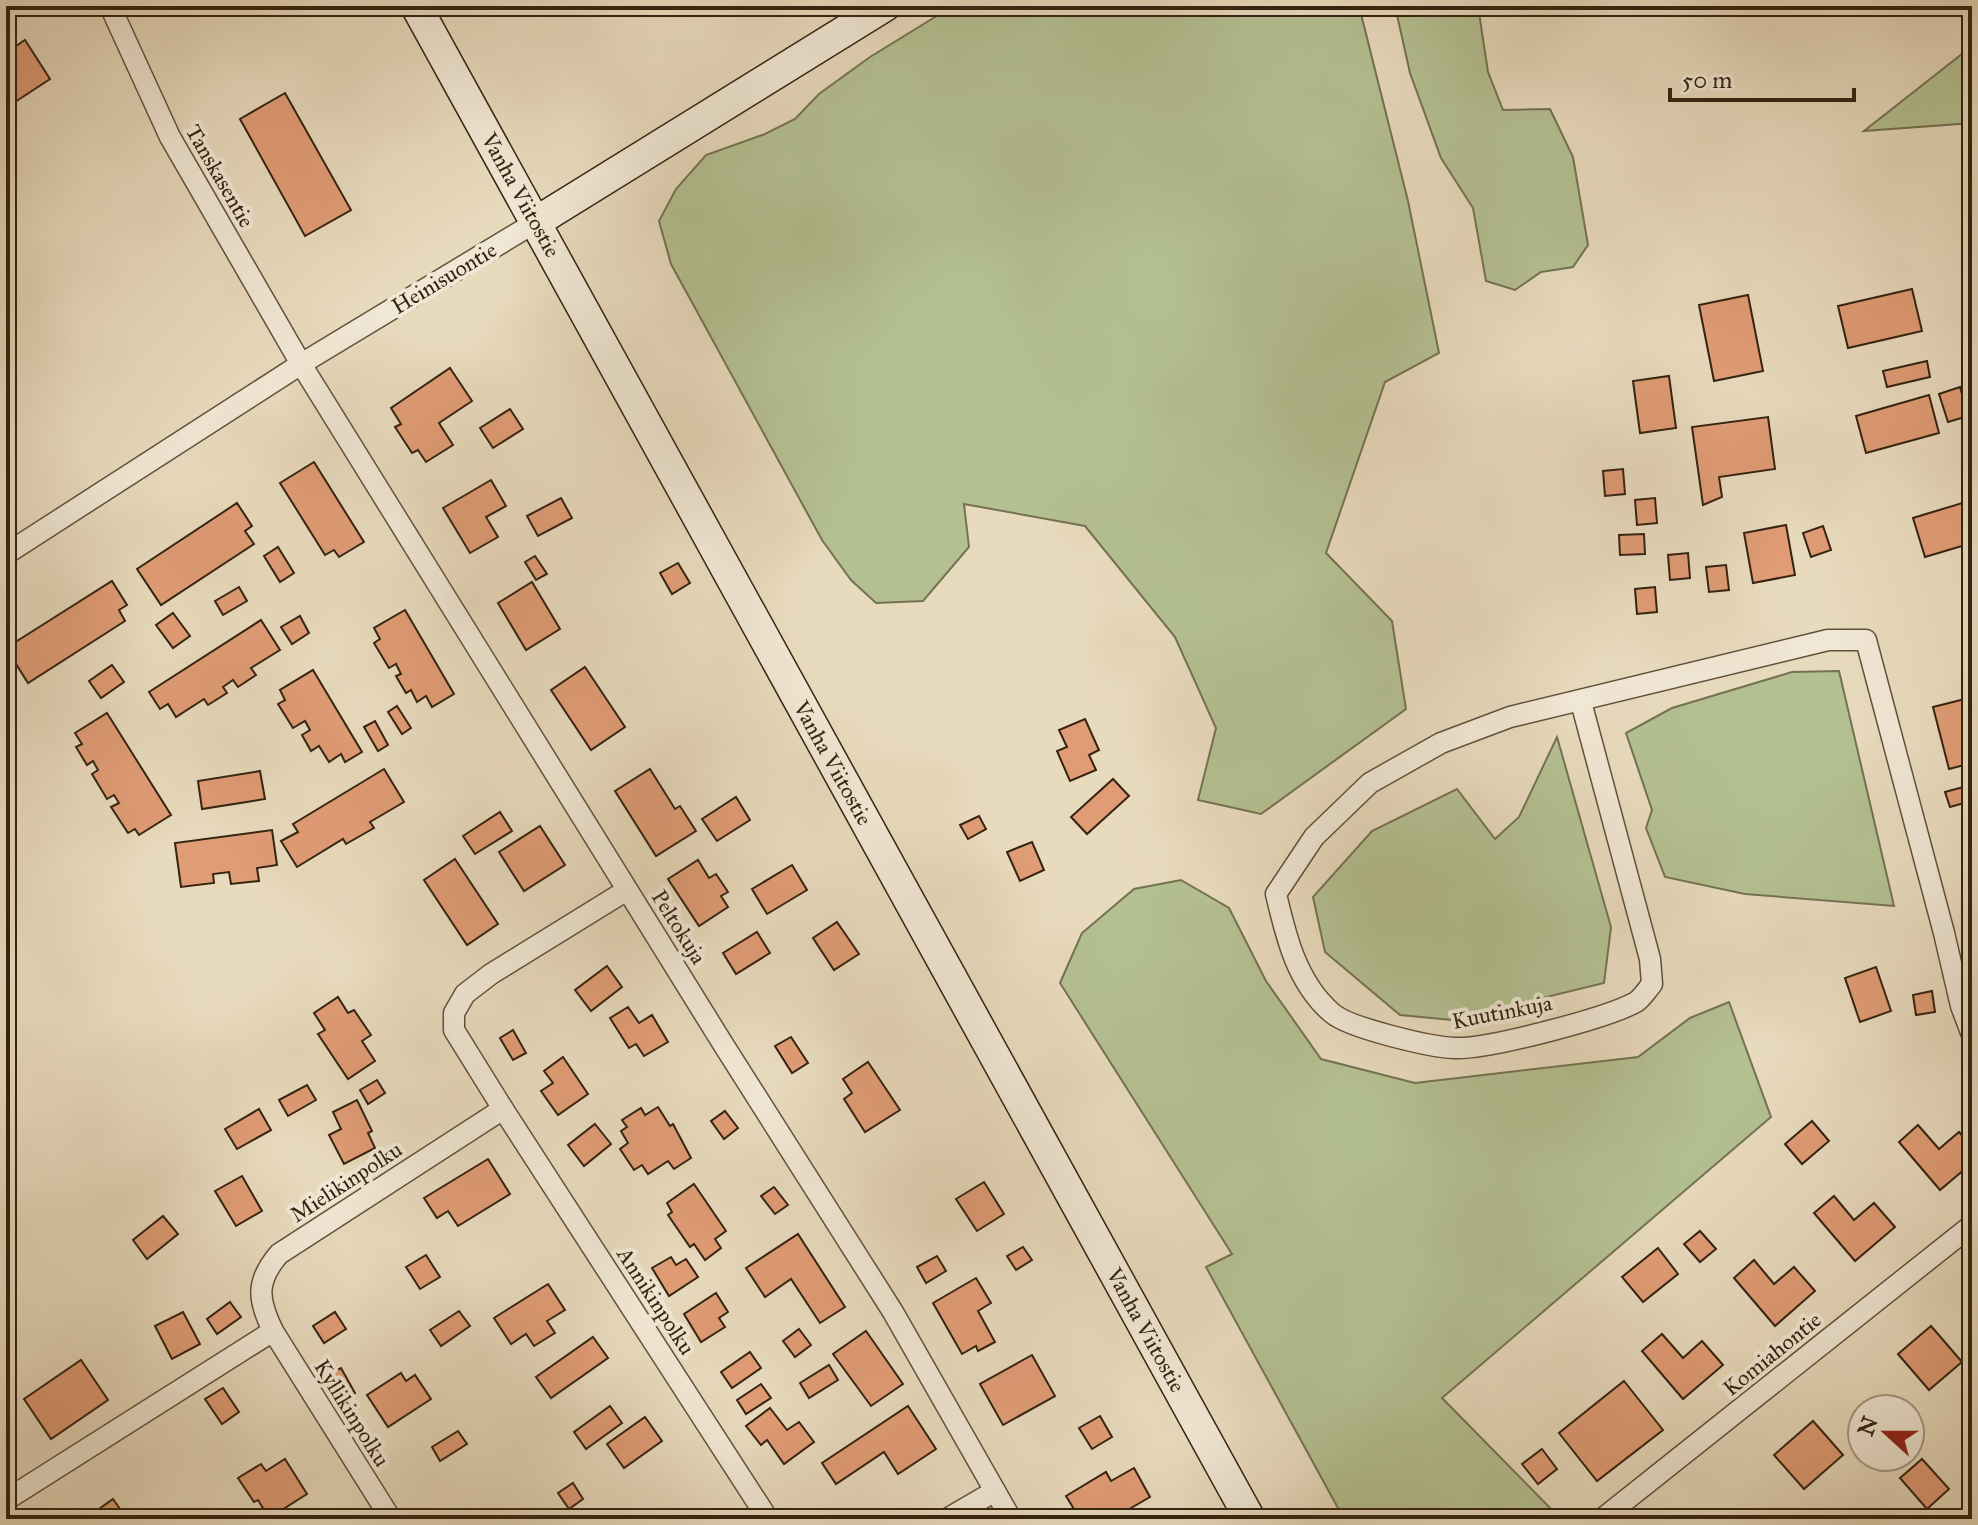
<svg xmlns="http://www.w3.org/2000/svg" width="1978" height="1525" font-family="'IM FELL Great Primer',serif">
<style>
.green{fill:#b4c092;stroke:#747252;stroke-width:2}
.building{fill:#e09c75;stroke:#342311;stroke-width:2}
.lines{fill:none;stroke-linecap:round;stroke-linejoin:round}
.street-casing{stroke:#61513c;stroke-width:23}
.secondary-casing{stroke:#342311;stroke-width:33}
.street{stroke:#f0e7d4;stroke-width:20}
.secondary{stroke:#f0e7d4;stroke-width:30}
.labels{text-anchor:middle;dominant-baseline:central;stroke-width:8;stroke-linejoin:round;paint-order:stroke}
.street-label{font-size:22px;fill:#342311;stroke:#f0e7d4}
</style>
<rect width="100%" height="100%" fill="#e8dabd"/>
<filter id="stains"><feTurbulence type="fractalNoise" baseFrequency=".0025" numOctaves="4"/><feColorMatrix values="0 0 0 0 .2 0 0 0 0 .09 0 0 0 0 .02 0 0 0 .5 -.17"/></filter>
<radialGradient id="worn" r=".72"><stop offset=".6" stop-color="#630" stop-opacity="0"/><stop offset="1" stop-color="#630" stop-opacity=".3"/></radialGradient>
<g class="green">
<polygon points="953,6 1359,6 1408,201 1439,353 1385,382 1326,553 1392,621 1406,709 1261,814 1198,800 1216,728 1175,637 1085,526 964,504 969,547 923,601 876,603 851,580 822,540 671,264 659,221 676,189 706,155 765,134 795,119 819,94 870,57"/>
<polygon points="1395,6 1478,6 1488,72 1503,110 1550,109 1573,157 1588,245 1573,267 1541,272 1515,290 1486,281 1473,208 1441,158 1410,73"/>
<polygon points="1972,46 1972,123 1864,131"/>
<polygon points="1839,671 1894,906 1745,894 1665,877 1646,828 1652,810 1626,733 1672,708 1792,672"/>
<polygon points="1557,737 1611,927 1604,983 1452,1020 1400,1015 1325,952 1313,897 1372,831 1457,789 1495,839 1519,817"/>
<polygon points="1181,880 1229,908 1266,981 1321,1059 1415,1083 1638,1057 1690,1018 1729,1002 1771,1117 1442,1398 1558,1516 1553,1519 1344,1519 1206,1267 1232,1254 1060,983 1082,933 1134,889"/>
</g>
<g class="building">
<polygon points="25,40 50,79 6,108 6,53"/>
<polygon points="285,93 351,210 305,236 240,119"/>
<polygon points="1912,289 1922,331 1848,348 1838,306"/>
<polygon points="1748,295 1763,371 1714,381 1699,305"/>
<polygon points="1927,361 1930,377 1887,387 1883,371"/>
<polygon points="450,368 472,401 439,423 453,445 426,462 418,450 412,453 395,427 401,424 391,408"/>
<polygon points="1669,376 1676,428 1640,433 1633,381"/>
<polygon points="1960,387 1968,416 1948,422 1939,394"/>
<polygon points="1929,395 1939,433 1866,453 1856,416"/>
<polygon points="510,409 523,429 493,448 480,428"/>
<polygon points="1768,417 1775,469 1719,477 1722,497 1703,505 1692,427"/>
<polygon points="314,462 364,542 339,557 334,550 325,555 280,483"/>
<polygon points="1623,469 1625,494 1605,496 1603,471"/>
<polygon points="491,480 506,506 486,517 498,537 470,553 443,508"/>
<polygon points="561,498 572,518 538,536 527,516"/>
<polygon points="1655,498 1657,523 1637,525 1635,500"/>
<polygon points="1972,500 1972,543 1925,557 1913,518"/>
<polygon points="237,503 252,526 245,531 254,544 161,605 137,569"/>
<polygon points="1786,525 1795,575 1753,583 1744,533"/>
<polygon points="1823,526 1831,550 1811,557 1803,533"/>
<polygon points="1644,534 1645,554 1620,555 1619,535"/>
<polygon points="278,547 294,573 280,582 264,556"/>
<polygon points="1688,553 1690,578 1670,580 1668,555"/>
<polygon points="535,556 547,574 536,580 525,562"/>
<polygon points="678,563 690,583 672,594 660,573"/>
<polygon points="1726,565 1729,590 1709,592 1706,567"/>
<polygon points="112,581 127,605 119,610 125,621 28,683 6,648"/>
<polygon points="532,582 560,629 526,650 498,603"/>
<polygon points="239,587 247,601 223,615 215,601"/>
<polygon points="1655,587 1657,612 1637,614 1635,589"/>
<polygon points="405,610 454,694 432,707 426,696 417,702 411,690 406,693 396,676 401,674 396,664 389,668 374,643 380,639 374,628"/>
<polygon points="173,613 190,636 173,648 156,625"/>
<polygon points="300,616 309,633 292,644 281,627"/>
<polygon points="261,620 280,650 251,668 256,675 238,687 233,680 223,687 227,693 208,705 204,699 176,717 168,704 160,709 149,692"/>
<polygon points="112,665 124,682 101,698 89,681"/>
<polygon points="585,667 625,727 591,750 551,690"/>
<polygon points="313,670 362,752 345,762 341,754 329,762 319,746 311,751 302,735 310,730 305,721 293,728 278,704 285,700 280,690"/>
<polygon points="1969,698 1972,707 1972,763 1949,769 1933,707"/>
<polygon points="397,706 411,728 402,734 388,712"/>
<polygon points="107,713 171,815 139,835 135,829 128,833 111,807 119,803 114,795 107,799 92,774 98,770 93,761 87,765 76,747 82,744 75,733"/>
<polygon points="1085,719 1099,750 1089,755 1096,770 1070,781 1057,751 1067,747 1059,730"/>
<polygon points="375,721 388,745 378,751 364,727"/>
<polygon points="384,769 404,802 370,822 374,828 346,844 343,839 297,867 281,841 298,832 293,824"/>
<polygon points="650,769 675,809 680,806 696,831 656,856 615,791"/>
<polygon points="260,771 265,799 202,809 198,781"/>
<polygon points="1113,779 1129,796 1087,834 1071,817"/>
<polygon points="1967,786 1971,801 1950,807 1945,792"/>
<polygon points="736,797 750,820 717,841 702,819"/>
<polygon points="500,812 512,831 475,854 463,836"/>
<polygon points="979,816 986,829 968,839 960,825"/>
<polygon points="540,826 565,865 524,891 499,852"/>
<polygon points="272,830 277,865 257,868 259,881 231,884 229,872 213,874 214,883 181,887 175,843"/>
<polygon points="1032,842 1044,870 1020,881 1007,852"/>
<polygon points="455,859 498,924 467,945 424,880"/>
<polygon points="698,860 709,878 716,874 728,892 721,896 728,907 699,926 668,879"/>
<polygon points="792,865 807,890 767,914 752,889"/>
<polygon points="837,922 859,954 834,970 813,938"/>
<polygon points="757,932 770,953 736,974 723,953"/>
<polygon points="607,966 622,987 591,1011 575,990"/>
<polygon points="1876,967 1891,1011 1860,1022 1845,978"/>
<polygon points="1932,991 1935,1012 1916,1015 1913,995"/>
<polygon points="338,997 348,1013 354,1010 371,1035 362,1041 375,1061 348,1079 318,1034 325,1030 314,1013"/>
<polygon points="628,1007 639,1023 652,1015 668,1042 644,1056 636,1044 629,1048 610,1018"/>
<polygon points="513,1030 526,1053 513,1060 500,1038"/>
<polygon points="791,1037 808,1063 792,1073 775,1046"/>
<polygon points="563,1057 588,1094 558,1115 541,1091 553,1083 544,1071"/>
<polygon points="868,1062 900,1110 865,1132 844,1099 852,1093 843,1079"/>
<polygon points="377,1080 385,1093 368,1104 360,1090"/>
<polygon points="307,1085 316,1100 288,1116 279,1100"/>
<polygon points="357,1100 372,1131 368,1133 375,1148 344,1164 329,1135 341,1129 333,1112"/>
<polygon points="658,1107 670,1126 673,1124 691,1158 674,1169 668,1161 648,1174 642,1165 634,1170 620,1149 628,1143 621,1131 627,1127 622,1120 641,1108 645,1115"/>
<polygon points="259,1109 271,1130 237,1149 225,1129"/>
<polygon points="725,1111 738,1128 724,1139 711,1121"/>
<polygon points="1812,1121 1829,1141 1802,1164 1785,1144"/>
<polygon points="595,1124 611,1144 584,1166 568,1145"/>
<polygon points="1918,1125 1939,1149 1959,1132 1972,1147 1972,1163 1940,1190 1899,1142"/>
<polygon points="488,1159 510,1194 458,1226 448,1211 437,1218 424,1198"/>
<polygon points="242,1176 262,1211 236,1226 215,1191"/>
<polygon points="984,1182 1004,1214 977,1231 956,1199"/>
<polygon points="694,1184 726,1231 715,1239 721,1248 705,1260 694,1244 690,1247 668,1215 672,1212 667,1203"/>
<polygon points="774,1187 788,1205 775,1214 761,1196"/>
<polygon points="1834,1196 1854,1220 1874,1203 1895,1227 1855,1261 1814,1213"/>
<polygon points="163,1216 178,1234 147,1259 133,1240"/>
<polygon points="1700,1231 1716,1249 1700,1262 1684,1244"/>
<polygon points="798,1234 845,1307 820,1323 791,1279 765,1297 746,1268"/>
<polygon points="1023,1247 1032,1260 1016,1270 1007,1256"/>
<polygon points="1658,1248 1678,1274 1643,1302 1622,1277"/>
<polygon points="426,1255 440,1277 420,1289 406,1267"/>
<polygon points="937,1256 946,1271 926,1283 917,1267"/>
<polygon points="671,1257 676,1265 686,1259 698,1277 669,1296 652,1268"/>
<polygon points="1754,1260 1774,1284 1794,1267 1815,1291 1775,1326 1734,1278"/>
<polygon points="976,1278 991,1303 978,1311 995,1342 978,1351 976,1346 962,1354 933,1303"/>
<polygon points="548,1284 565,1310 547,1321 555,1333 534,1346 526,1334 511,1344 494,1318"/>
<polygon points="716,1293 728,1312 719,1318 725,1327 701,1342 684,1314"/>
<polygon points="230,1302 241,1317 217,1334 207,1319"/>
<polygon points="459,1311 470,1326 441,1346 430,1330"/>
<polygon points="183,1312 200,1344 172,1359 155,1326"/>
<polygon points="335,1312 346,1329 324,1343 313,1326"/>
<polygon points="1931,1326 1962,1362 1929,1390 1898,1354"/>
<polygon points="799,1329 811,1345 795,1357 783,1341"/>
<polygon points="866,1331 903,1384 871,1406 833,1354"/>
<polygon points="1662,1334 1683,1358 1702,1341 1723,1365 1683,1399 1642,1351"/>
<polygon points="593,1337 608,1358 551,1398 536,1377"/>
<polygon points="750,1352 761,1368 732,1388 721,1372"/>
<polygon points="1032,1355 1055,1396 1003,1425 980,1384"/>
<polygon points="81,1360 108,1400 51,1439 24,1399"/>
<polygon points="829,1365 838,1380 809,1398 800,1383"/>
<polygon points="341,1368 355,1393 337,1403 323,1378"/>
<polygon points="401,1373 406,1381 415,1375 431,1399 388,1427 367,1395"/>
<polygon points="1624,1381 1663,1430 1597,1481 1559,1433"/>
<polygon points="761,1384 771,1398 746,1414 737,1400"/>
<polygon points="223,1388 239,1412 222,1424 205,1399"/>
<polygon points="610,1406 622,1423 586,1449 574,1432"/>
<polygon points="908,1406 936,1449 898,1474 884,1452 836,1484 822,1463"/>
<polygon points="770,1408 787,1430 799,1422 814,1442 784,1464 767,1440 761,1445 746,1426"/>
<polygon points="1100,1416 1112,1437 1092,1449 1079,1428"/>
<polygon points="645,1417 662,1441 624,1468 607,1444"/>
<polygon points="1813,1421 1843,1455 1804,1489 1774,1455"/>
<polygon points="458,1431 467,1444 440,1461 432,1447"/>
<polygon points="1542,1449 1557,1469 1538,1484 1522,1464"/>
<polygon points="285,1459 307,1494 269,1518 258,1500 254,1502 238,1478 261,1464 266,1471"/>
<polygon points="1922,1459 1949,1489 1927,1509 1900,1478"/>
<polygon points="1134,1468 1150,1497 1112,1519 1080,1519 1066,1496 1106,1472 1111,1481"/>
<polygon points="573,1483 583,1499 569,1509 558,1493"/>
<polygon points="113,1499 127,1519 85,1519"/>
</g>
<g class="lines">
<g class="street-casing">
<g id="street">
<polyline points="110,6 170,137 301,364 723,1044 893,1312 1011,1519"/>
<polyline points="6,554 301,364 536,222"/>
<path d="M1581 702 1650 959 1652 984C1647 990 1642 998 1636 1002 1607 1018 1486 1050 1454 1048 1430 1047 1349 1028 1332 1013 1297 983 1286 937 1276 894L1314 837 1370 783 1441 743 1510 717 1828 640H1866L1944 933 1961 1006 1972 1035"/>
<polyline points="503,1109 768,1519"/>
<polyline points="273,1331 391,1519"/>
<path d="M6 1500 273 1331C258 1300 255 1282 279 1254L503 1109 454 1030V1013L465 994 491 974 627 890"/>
<polyline points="947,1519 995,1491"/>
<polyline points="1602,1519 1972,1225"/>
</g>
</g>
<g class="secondary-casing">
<g id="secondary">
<polyline points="416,6 1250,1519"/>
<polyline points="536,222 885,6"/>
</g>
</g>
<use href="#street" class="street"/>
<use href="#secondary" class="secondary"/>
</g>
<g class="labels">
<g class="street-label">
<text transform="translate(220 176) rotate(60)">Tanskasentie</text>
<text transform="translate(521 195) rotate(61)">Vanha Viitostie</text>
<text transform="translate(444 278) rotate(-31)">Heinisuontie</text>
<text transform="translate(833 763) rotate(61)">Vanha Viitostie</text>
<text transform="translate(679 927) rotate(58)">Peltokuja</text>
<text transform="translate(1502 1012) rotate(-11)">Kuutinkuja</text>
<text transform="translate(346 1182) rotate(-33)">Mielikinpolku</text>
<text transform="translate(656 1301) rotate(57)">Annikinpolku</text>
<text transform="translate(1146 1330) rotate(61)">Vanha Viitostie</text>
<text transform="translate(1772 1354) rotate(-39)">Komiahontie</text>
<text transform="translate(352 1413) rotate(58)">Kyllikinpolku</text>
</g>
</g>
<rect width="1978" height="1525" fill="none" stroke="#e8dabd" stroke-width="32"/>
<rect x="8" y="8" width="1962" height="1509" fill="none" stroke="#342311" stroke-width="4"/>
<rect x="16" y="16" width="1946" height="1493" fill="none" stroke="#342311" stroke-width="2"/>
<g transform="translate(1886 1433) rotate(291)"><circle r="38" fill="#f0e7d4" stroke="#a59986" stroke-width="2"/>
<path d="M0-6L14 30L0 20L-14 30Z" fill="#8f2418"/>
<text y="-12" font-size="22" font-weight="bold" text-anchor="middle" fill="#342311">N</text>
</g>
<path d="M1670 88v12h184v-12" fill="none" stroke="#342311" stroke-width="4"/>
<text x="1682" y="88" font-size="24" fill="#342311" stroke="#f0e7d4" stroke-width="6" paint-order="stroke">50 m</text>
<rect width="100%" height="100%" filter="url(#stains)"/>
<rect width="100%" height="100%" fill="url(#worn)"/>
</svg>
